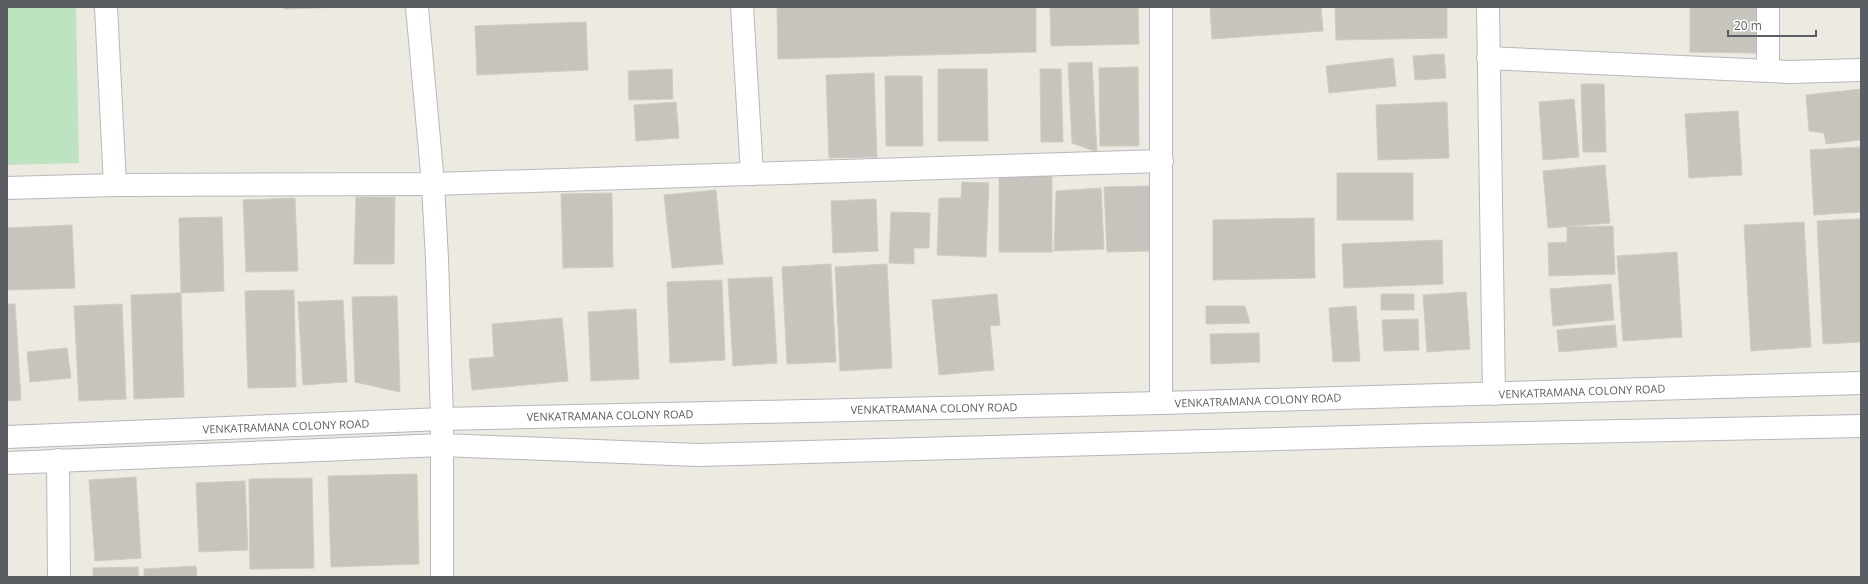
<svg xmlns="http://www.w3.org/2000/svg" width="1868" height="584" font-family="'Open Sans',sans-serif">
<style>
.green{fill:#bee3c0}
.building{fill:#c7c4be;stroke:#d0ccc0}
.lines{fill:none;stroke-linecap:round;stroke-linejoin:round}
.street-casing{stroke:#b7b8bd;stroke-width:24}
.secondary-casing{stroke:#b5b7bd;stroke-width:24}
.street{stroke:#fff;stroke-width:22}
.secondary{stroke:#fff;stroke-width:22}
.labels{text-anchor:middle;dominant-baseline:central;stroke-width:3;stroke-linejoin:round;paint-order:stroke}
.street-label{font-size:11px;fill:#5a5d61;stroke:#fff}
</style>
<rect width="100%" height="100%" fill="#eceae1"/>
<polygon class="green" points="7,7 76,7 79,163 7,165"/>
<g class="building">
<polygon points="284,7 345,7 284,9"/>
<polygon points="777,7 1036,7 1036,52 778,59"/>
<polygon points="1050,7 1138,7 1139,44 1051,46"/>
<polygon points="1210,7 1321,7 1323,31 1212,39"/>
<polygon points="1335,7 1447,7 1447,38 1336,40"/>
<polygon points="1690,7 1757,7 1756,53 1690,52"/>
<polygon points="586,22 588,70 477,75 475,26"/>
<polygon points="1444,54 1446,78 1415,80 1413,56"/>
<polygon points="1393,58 1396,86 1329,93 1326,66"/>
<polygon points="1092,62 1097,152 1072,143 1068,63"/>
<polygon points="1138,67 1139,146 1100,146 1099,68"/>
<polygon points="672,69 673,99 629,100 628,71"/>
<polygon points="938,69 987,69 988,141 938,141"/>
<polygon points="1040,69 1061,69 1063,142 1041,142"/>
<polygon points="874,73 877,157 829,158 826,75"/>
<polygon points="885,76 922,76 923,146 886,146"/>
<polygon points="1581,84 1604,84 1606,152 1583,152"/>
<polygon points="1861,89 1861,140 1826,144 1824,133 1809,131 1806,95"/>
<polygon points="1574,99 1579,157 1543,160 1539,102"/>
<polygon points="676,102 679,138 636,141 634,105"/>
<polygon points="1447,102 1449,158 1378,160 1376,105"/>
<polygon points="1738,111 1742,175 1689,178 1685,114"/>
<polygon points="1861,147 1861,212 1814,215 1810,150"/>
<polygon points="1605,165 1610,223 1548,228 1543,171"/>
<rect x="1337" y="173" width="76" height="47"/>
<rect x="999" y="176" width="53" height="76"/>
<polygon points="962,182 989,183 986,257 937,255 939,198 961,198"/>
<polygon points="1150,186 1152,251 1107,252 1104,187"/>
<polygon points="1101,188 1104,249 1054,251 1056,191"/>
<polygon points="716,190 723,264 672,268 664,195"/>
<polygon points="612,193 613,267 563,268 561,194"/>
<polygon points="356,197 395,197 394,264 354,264"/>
<polygon points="295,198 298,271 246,272 243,200"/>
<polygon points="876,199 878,251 833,253 831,201"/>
<polygon points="891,212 930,213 929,248 914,248 914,264 889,263"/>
<polygon points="222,217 224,291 181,293 179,218"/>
<polygon points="1314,218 1315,278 1213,280 1213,220"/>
<polygon points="1861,219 1861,342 1823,344 1817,221"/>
<polygon points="1804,222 1811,347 1751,351 1744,225"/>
<polygon points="72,225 75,288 7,290 7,228"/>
<polygon points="1613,226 1615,274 1549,276 1548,243 1567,242 1567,227"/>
<polygon points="1442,240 1443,284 1344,288 1342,244"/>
<polygon points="1677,252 1682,337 1623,341 1617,256"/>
<polygon points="831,264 836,362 787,364 782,267"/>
<polygon points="887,264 892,368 840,371 835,267"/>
<polygon points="772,277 777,363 733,366 728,279"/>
<polygon points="722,280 725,360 670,363 667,282"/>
<polygon points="1611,284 1614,320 1553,326 1550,289"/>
<polygon points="294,290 296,387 248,388 245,291"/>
<polygon points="1466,292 1470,349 1427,352 1423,295"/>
<polygon points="181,293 184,397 134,399 131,295"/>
<polygon points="997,294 1000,325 990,326 994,370 939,375 932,300"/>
<rect x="1381" y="294" width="33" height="16"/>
<polygon points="397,296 400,392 355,382 352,297"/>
<polygon points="343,300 347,382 303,385 298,302"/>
<polygon points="7,304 15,304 21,400 7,401"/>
<polygon points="122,304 126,399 79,401 74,306"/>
<polygon points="1206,306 1245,306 1250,323 1206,324"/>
<polygon points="1356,306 1360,361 1333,362 1329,308"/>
<polygon points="636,309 639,379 591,381 588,312"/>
<polygon points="562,318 568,381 472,390 469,359 494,357 492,324"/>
<polygon points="1418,319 1419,350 1384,351 1382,320"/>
<polygon points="1615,325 1617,347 1559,352 1557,330"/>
<polygon points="1259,333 1260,362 1211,364 1210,334"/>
<polygon points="67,348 71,378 30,382 27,352"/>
<polygon points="417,474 419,564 331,567 328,476"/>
<polygon points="136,477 141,558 95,561 89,480"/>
<polygon points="312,478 314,568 250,569 249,479"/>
<polygon points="245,481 248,550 199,552 196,483"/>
<polygon points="196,566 197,577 144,577 144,569"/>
<polygon points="138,567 139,577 93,577 93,568"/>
</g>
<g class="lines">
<g class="street-casing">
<g id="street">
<polyline points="106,7 115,185"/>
<polyline points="417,7 433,184 437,259 442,419"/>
<polyline points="742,7 752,174"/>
<polyline points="1488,7 1494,394"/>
<polyline points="1768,7 1768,70"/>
<polyline points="1488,58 1790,72 1861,70"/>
<polyline points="7,188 115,185 433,184 1162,161"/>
<polyline points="1161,403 1161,7"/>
<polyline points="58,460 59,577"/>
</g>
</g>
<g class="secondary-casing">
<g id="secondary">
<polyline points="442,430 442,577"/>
<polyline points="7,437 442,419 1161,403 1861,383"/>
<polyline points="7,463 442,445 698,455 1425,435 1861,426"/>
</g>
</g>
<use href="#street" class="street"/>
<use href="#secondary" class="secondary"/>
</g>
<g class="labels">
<g class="street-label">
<text transform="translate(1582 391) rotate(-2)">VENKATRAMANA COLONY ROAD</text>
<text transform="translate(1258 400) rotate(-2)">VENKATRAMANA COLONY ROAD</text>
<text transform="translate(934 408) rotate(-1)">VENKATRAMANA COLONY ROAD</text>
<text transform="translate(610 415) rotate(-1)">VENKATRAMANA COLONY ROAD</text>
<text transform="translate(286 426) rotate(-2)">VENKATRAMANA COLONY ROAD</text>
</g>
</g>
<rect width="1868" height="584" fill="none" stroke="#5a5d61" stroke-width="16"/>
<path d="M1728 30v6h88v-6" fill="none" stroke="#5a5d61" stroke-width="2"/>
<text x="1734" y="30" font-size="12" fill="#5a5d61" stroke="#ffffff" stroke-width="3" paint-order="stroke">20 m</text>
</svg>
